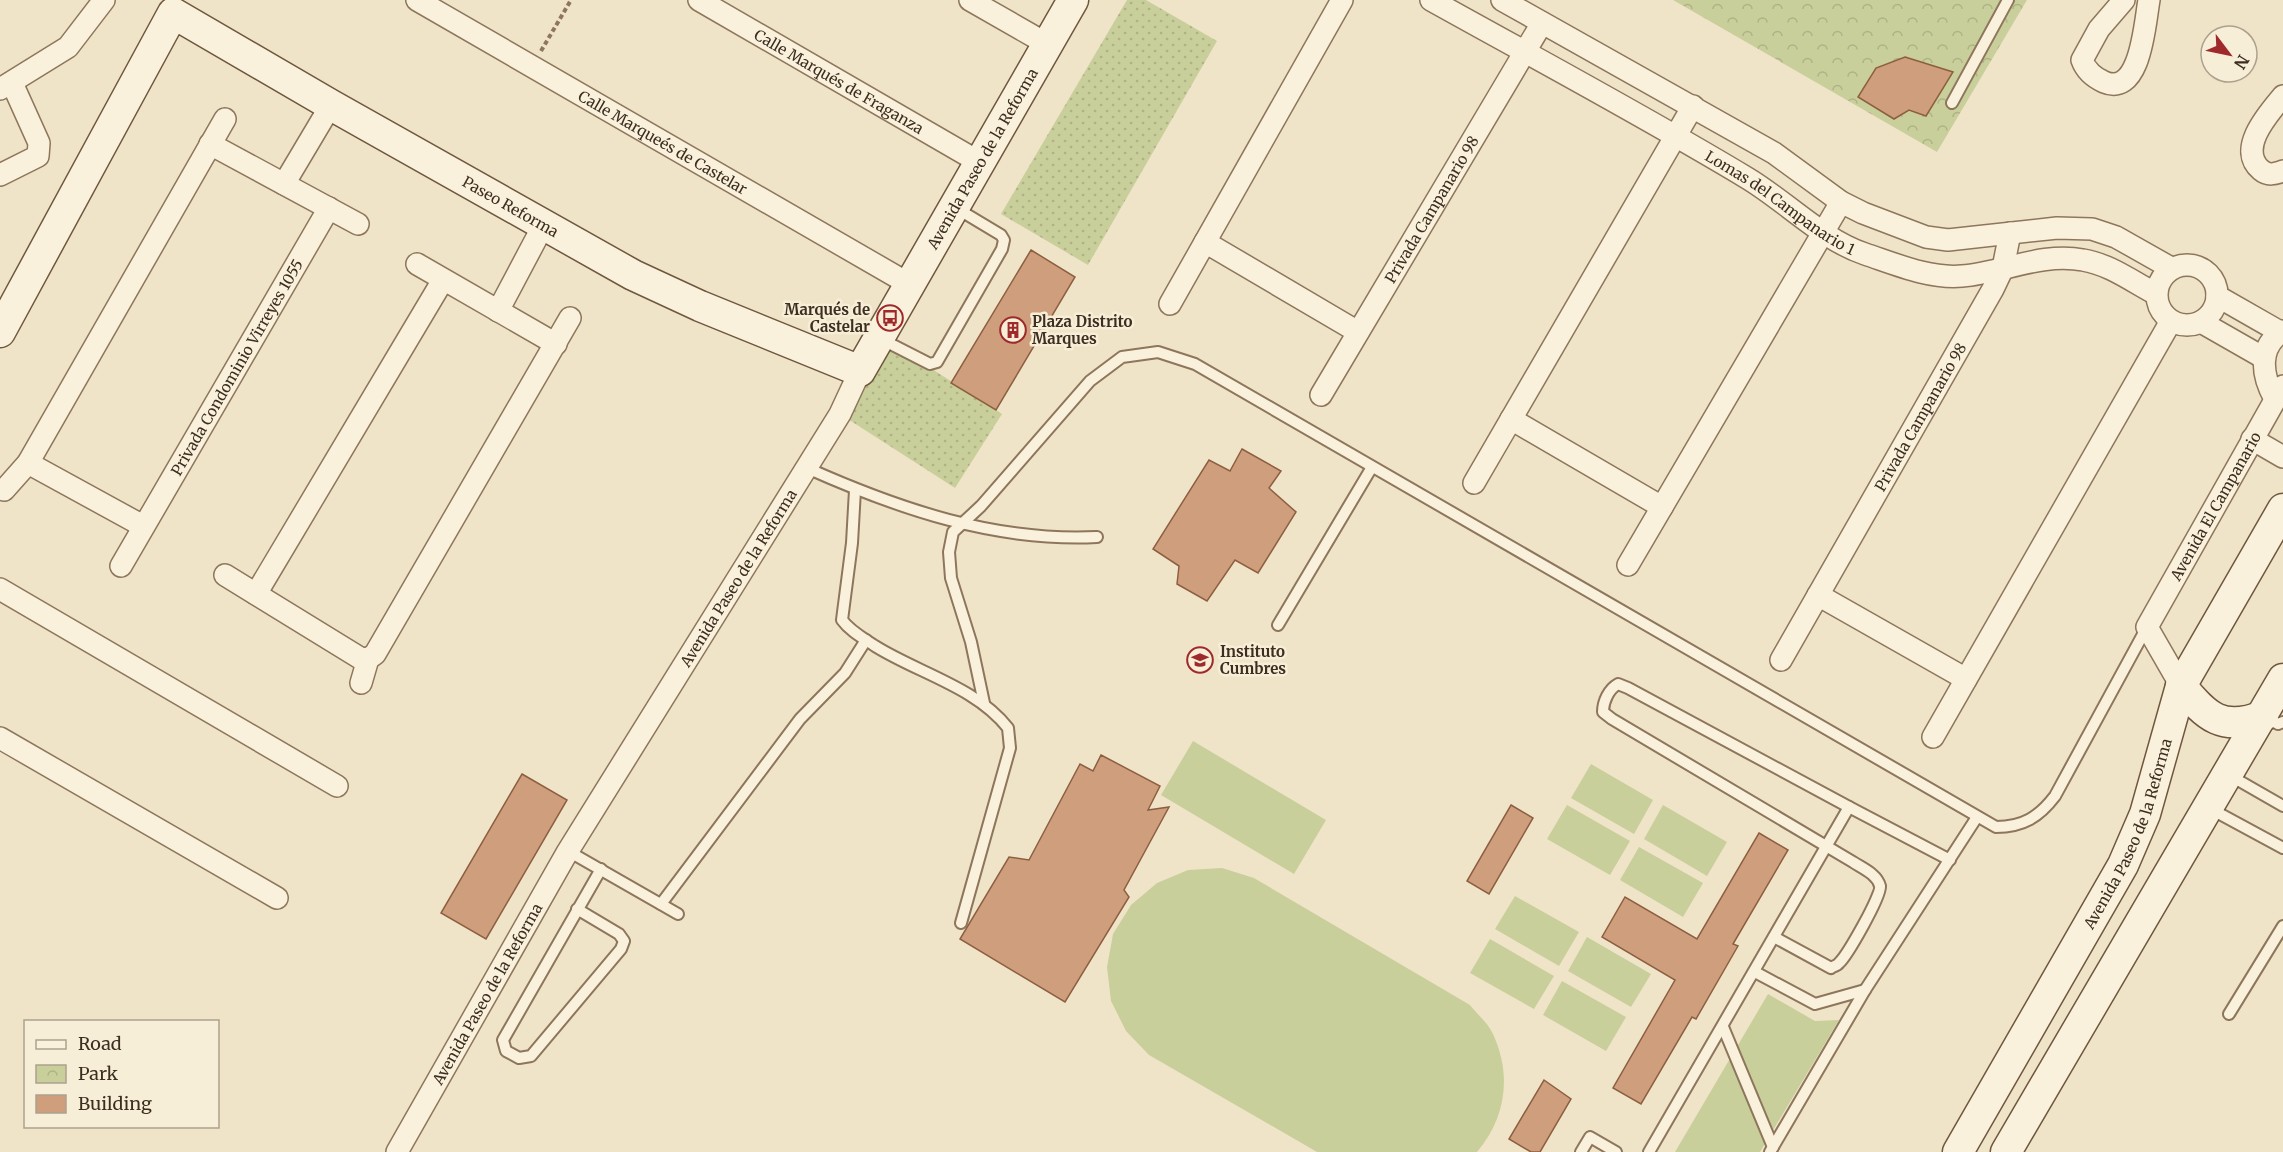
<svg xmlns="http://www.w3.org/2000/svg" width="2283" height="1152" font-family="Merriweather,serif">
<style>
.grass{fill:url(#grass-dots)}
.park{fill:url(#park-crowns)}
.garden{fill:#c9cf9b}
.building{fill:#cf9f7d;stroke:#8d5f41;stroke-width:1.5}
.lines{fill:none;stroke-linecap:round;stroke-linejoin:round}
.lane-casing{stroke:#8d765c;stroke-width:14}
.street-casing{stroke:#8d765c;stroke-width:24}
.secondary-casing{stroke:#6f573f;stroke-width:33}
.path{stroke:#8d765c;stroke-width:4;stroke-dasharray:4.5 3;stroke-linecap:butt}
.lane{stroke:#faf1dc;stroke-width:10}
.street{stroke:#faf1dc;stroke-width:21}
.secondary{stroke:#faf1dc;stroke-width:30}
.labels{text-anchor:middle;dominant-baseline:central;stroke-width:5;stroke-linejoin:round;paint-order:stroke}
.street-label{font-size:15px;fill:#3d2e20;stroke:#f7eed8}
.poi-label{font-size:15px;font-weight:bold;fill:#3d2e20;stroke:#f7eed8;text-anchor:start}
</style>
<defs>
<pattern id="grass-dots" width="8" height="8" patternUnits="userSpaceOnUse" patternTransform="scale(1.5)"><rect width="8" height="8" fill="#c9cf9b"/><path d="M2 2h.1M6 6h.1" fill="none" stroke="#aeb285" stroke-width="1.8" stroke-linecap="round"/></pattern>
<pattern id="park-crowns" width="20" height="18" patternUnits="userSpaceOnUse" patternTransform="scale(1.5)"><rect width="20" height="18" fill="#c9cf9b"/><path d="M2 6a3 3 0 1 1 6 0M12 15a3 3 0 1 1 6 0" fill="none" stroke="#aeb285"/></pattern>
</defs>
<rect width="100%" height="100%" fill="#f0e4c8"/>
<g class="grass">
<polygon points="1127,0 1146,0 1217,41 1088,265 1001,214"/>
<polygon points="887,340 1002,414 955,488 840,414"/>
</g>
<polygon class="park" points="1673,0 2027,0 1937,152"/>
<g class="garden">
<polygon points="1193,741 1326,820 1294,874 1161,795"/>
<polygon points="1591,764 1653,800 1634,834 1571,798"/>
<polygon points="1567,805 1630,841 1610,875 1547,839"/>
<polygon points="1663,805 1727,842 1707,876 1644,839"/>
<polygon points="1639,847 1703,883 1683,917 1620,880"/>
<path d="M1222 868 1254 878 1470 1005C1477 1014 1488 1023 1493 1034 1512 1075 1506 1118 1477 1152H1317L1149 1055 1126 1031 1111 1001 1107 967 1113 934 1131 905 1157 883 1188 870Z"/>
<polygon points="1515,896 1579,932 1559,966 1495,929"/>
<polygon points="1587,937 1651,974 1631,1007 1568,971"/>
<polygon points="1490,939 1554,976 1534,1009 1470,973"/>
<polygon points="1562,981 1626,1017 1606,1051 1543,1015"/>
<polygon points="1768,994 1815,1021 1839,1020 1760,1152 1675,1152"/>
</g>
<g class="building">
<polygon points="1905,57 1953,72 1926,116 1909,110 1894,119 1858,97 1876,68"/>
<polygon points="1031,250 1075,277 996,410 951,383"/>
<polygon points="1242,449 1281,471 1269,488 1296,512 1258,573 1235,560 1207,601 1177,584 1179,566 1153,549 1209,460 1230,471"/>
<polygon points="1101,755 1160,786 1148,810 1169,807 1124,890 1129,897 1065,1002 960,939 1009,857 1029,860 1080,764 1093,771"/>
<polygon points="522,774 567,800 486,939 441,913"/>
<polygon points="1511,805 1533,818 1489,894 1467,881"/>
<polygon points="1759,833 1788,850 1733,944 1738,946 1696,1019 1692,1017 1641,1104 1613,1088 1675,980 1602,937 1625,897 1697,939"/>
<polygon points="1544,1080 1571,1099 1540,1152 1531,1152 1509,1139"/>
</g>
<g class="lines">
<g class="lane-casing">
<g id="lane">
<polyline points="1952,103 2008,0"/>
<polyline points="881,339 930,364 937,362 1002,249 1004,240 1001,235 956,208"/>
<path d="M807 468C899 509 995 542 1097 537"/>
<path d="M855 490 852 543 842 620C850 631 863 638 875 646 918 673 976 687 1008 728L1010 748 961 923"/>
<polyline points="1278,625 1372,467"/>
<path d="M984 703 971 642 951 578 949 552 953 532 981 506 1090 381 1122 357 1158 352 1195 364 1996 827C2023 827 2039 817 2055 796L2147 627"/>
<polyline points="2264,717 2278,724 2283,722"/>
<polyline points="2229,775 2283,806"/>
<polyline points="2209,808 2283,848"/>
<polyline points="568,851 678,914"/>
<polyline points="661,904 800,719 845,673 866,640"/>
<polyline points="577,909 619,934 624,941 621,949 531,1056 519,1058 506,1051 503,1040 601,869"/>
<path d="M1774 937 1831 968C1833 966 1837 966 1839 963 1847 956 1882 895 1880 886 1877 874 1862 868 1853 862L1612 719 1603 712C1603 701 1609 689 1618 684L1628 688 1849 807"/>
<polyline points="1755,972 1815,1004 1865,990"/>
<polyline points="2229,1014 2283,926"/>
<polyline points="1723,1027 1773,1147"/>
<polyline points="1581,1152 1590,1137 1616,1152"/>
<polyline points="1649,1152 1849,807 1950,860"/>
<polyline points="1770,1152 1865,990 1977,817"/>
</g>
</g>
<g class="street-casing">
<g id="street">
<path id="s1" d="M417 0 909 284"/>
<path id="s2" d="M699 0 979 162"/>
<polyline points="970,0 1047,44"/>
<path id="s3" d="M1431 0C1537 59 1644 116 1747 178 1787 202 1821 239 1865 254 1895 264 1930 279 1962 276 2002 273 2042 252 2083 260 2109 264 2133 282 2156 294"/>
<polyline points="1502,0 1774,153 1841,202 1863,213 1926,237 1948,240 2057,228 2092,229 2116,237 2171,268"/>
<path d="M2124 0 2099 29 2082 60C2086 71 2093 77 2104 82 2141 98 2145 21 2149 0"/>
<polyline points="0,89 68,47 104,0"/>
<path d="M2283 96C2269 113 2236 149 2261 170 2268 176 2275 174 2283 171"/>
<polyline points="210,144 358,224"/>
<polyline points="0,175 38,156 39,143 12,83"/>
<polyline points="284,184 331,105"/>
<polyline points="1205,242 1358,332"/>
<polyline points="417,264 556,344"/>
<circle cx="2187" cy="295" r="30"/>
<polyline points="2217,296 2280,332"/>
<polyline points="1170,304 1342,0"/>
<polyline points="498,311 543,226"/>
<polyline points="2201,322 2264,358"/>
<path id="s4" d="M1321 395 1542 23"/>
<path d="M2275 399C2262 376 2257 347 2283 331"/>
<polyline points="1511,419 1662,507"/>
<polyline points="2252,439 2283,457"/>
<polyline points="28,463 143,526"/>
<polyline points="1474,483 1693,106"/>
<polyline points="4,490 28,463 225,119"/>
<polyline points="1628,565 1841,202"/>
<path id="s5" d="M121 566 329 208"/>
<polyline points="225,575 360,658 368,659"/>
<polyline points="0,589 337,786"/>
<polyline points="256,594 443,280"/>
<polyline points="1818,595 1966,679"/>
<path id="s6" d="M1781 660 1993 289 2003 268 2010 233"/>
<polyline points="361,683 368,659 375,654 570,318"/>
<path id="s7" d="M2181 686 2147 627 2283 386"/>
<polyline points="1933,737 2171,321"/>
<polyline points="0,738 277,898"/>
<path id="s8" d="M397 1152 568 851 840 414 860 371"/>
</g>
</g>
<g class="secondary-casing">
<g id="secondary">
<path id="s9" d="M0 332 173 13 331 105 633 275 700 306 860 371 1073 0"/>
<path d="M2181 686C2207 717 2222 732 2263 716"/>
<path id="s10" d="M1958 1152 2123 865 2145 814 2181 686 2283 509"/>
<polyline points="2006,1152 2283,679"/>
</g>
</g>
<polyline class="path" points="541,51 571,0"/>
<use href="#lane" class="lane"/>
<use href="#street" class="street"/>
<use href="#secondary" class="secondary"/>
</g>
<defs>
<g id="bus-ring" transform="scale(1.35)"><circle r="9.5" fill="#f7eed8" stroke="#9e2a2b" stroke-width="1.5"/><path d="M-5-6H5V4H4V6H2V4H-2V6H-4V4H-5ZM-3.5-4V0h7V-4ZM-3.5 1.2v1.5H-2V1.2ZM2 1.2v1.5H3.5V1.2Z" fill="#9e2a2b"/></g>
<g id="building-ring" transform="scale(1.35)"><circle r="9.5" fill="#f7eed8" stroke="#9e2a2b" stroke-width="1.5"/><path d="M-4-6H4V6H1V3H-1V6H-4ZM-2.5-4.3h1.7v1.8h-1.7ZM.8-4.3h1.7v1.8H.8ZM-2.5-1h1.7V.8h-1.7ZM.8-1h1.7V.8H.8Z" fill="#9e2a2b"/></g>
<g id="school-ring" transform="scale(1.35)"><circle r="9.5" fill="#f7eed8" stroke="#9e2a2b" stroke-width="1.5"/><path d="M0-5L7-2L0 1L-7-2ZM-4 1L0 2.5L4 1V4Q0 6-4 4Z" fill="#9e2a2b"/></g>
</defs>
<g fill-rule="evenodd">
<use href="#bus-ring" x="890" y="318"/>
<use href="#building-ring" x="1013" y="330"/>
<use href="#school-ring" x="1200" y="660"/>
</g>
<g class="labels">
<g class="street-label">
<text stroke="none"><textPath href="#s2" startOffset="162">Calle Marqués de Fraganza</textPath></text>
<text stroke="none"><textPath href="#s1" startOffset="284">Calle Marqueés de Castelar</textPath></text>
<text stroke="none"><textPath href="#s9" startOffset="1384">Avenida Paseo de la Reforma</textPath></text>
<text stroke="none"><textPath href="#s3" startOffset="404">Lomas del Campanario 1</textPath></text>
<text stroke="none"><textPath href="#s9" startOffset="752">Paseo Reforma</textPath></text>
<text stroke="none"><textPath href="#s4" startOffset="216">Privada Campanario 98</textPath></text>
<text stroke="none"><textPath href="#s5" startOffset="230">Privada Condominio Virreyes 1055</textPath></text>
<text stroke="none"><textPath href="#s6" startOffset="280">Privada Campanario 98</textPath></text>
<text stroke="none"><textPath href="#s7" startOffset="207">Avenida El Campanario</textPath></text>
<text stroke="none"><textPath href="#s8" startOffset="668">Avenida Paseo de la Reforma</textPath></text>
<text stroke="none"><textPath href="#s10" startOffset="362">Avenida Paseo de la Reforma</textPath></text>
<text stroke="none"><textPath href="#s8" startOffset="182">Avenida Paseo de la Reforma</textPath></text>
</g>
<g class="poi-label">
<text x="870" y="309" text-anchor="end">Marqués de<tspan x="870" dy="17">Castelar</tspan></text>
<text x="1032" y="321">Plaza Distrito<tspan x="1032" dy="17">Marques</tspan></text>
<text x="1220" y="651">Instituto<tspan x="1220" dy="17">Cumbres</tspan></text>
</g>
</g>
<rect x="24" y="1020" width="195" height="108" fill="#f7eed8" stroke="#ada18e" stroke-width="1.5"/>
<rect x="36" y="1040" width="30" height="9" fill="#faf1dc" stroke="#ada18e" stroke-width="1.5"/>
<text x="78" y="1050" font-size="18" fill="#3d2e20">Road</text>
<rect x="36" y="1065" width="30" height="18" fill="url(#park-crowns)" stroke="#ada18e" stroke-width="1.5"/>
<text x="78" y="1080" font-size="18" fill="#3d2e20">Park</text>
<rect x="36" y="1095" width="30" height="18" fill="#cf9f7d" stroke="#ada18e" stroke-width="1.5"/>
<text x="78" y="1110" font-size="18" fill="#3d2e20">Building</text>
<g transform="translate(2229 54) rotate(122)"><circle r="28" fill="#f7eed8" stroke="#ada18e" stroke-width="1.5"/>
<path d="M0-4.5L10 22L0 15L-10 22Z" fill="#9e2a2b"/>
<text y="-9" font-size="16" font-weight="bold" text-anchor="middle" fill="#3d2e20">N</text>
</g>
</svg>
